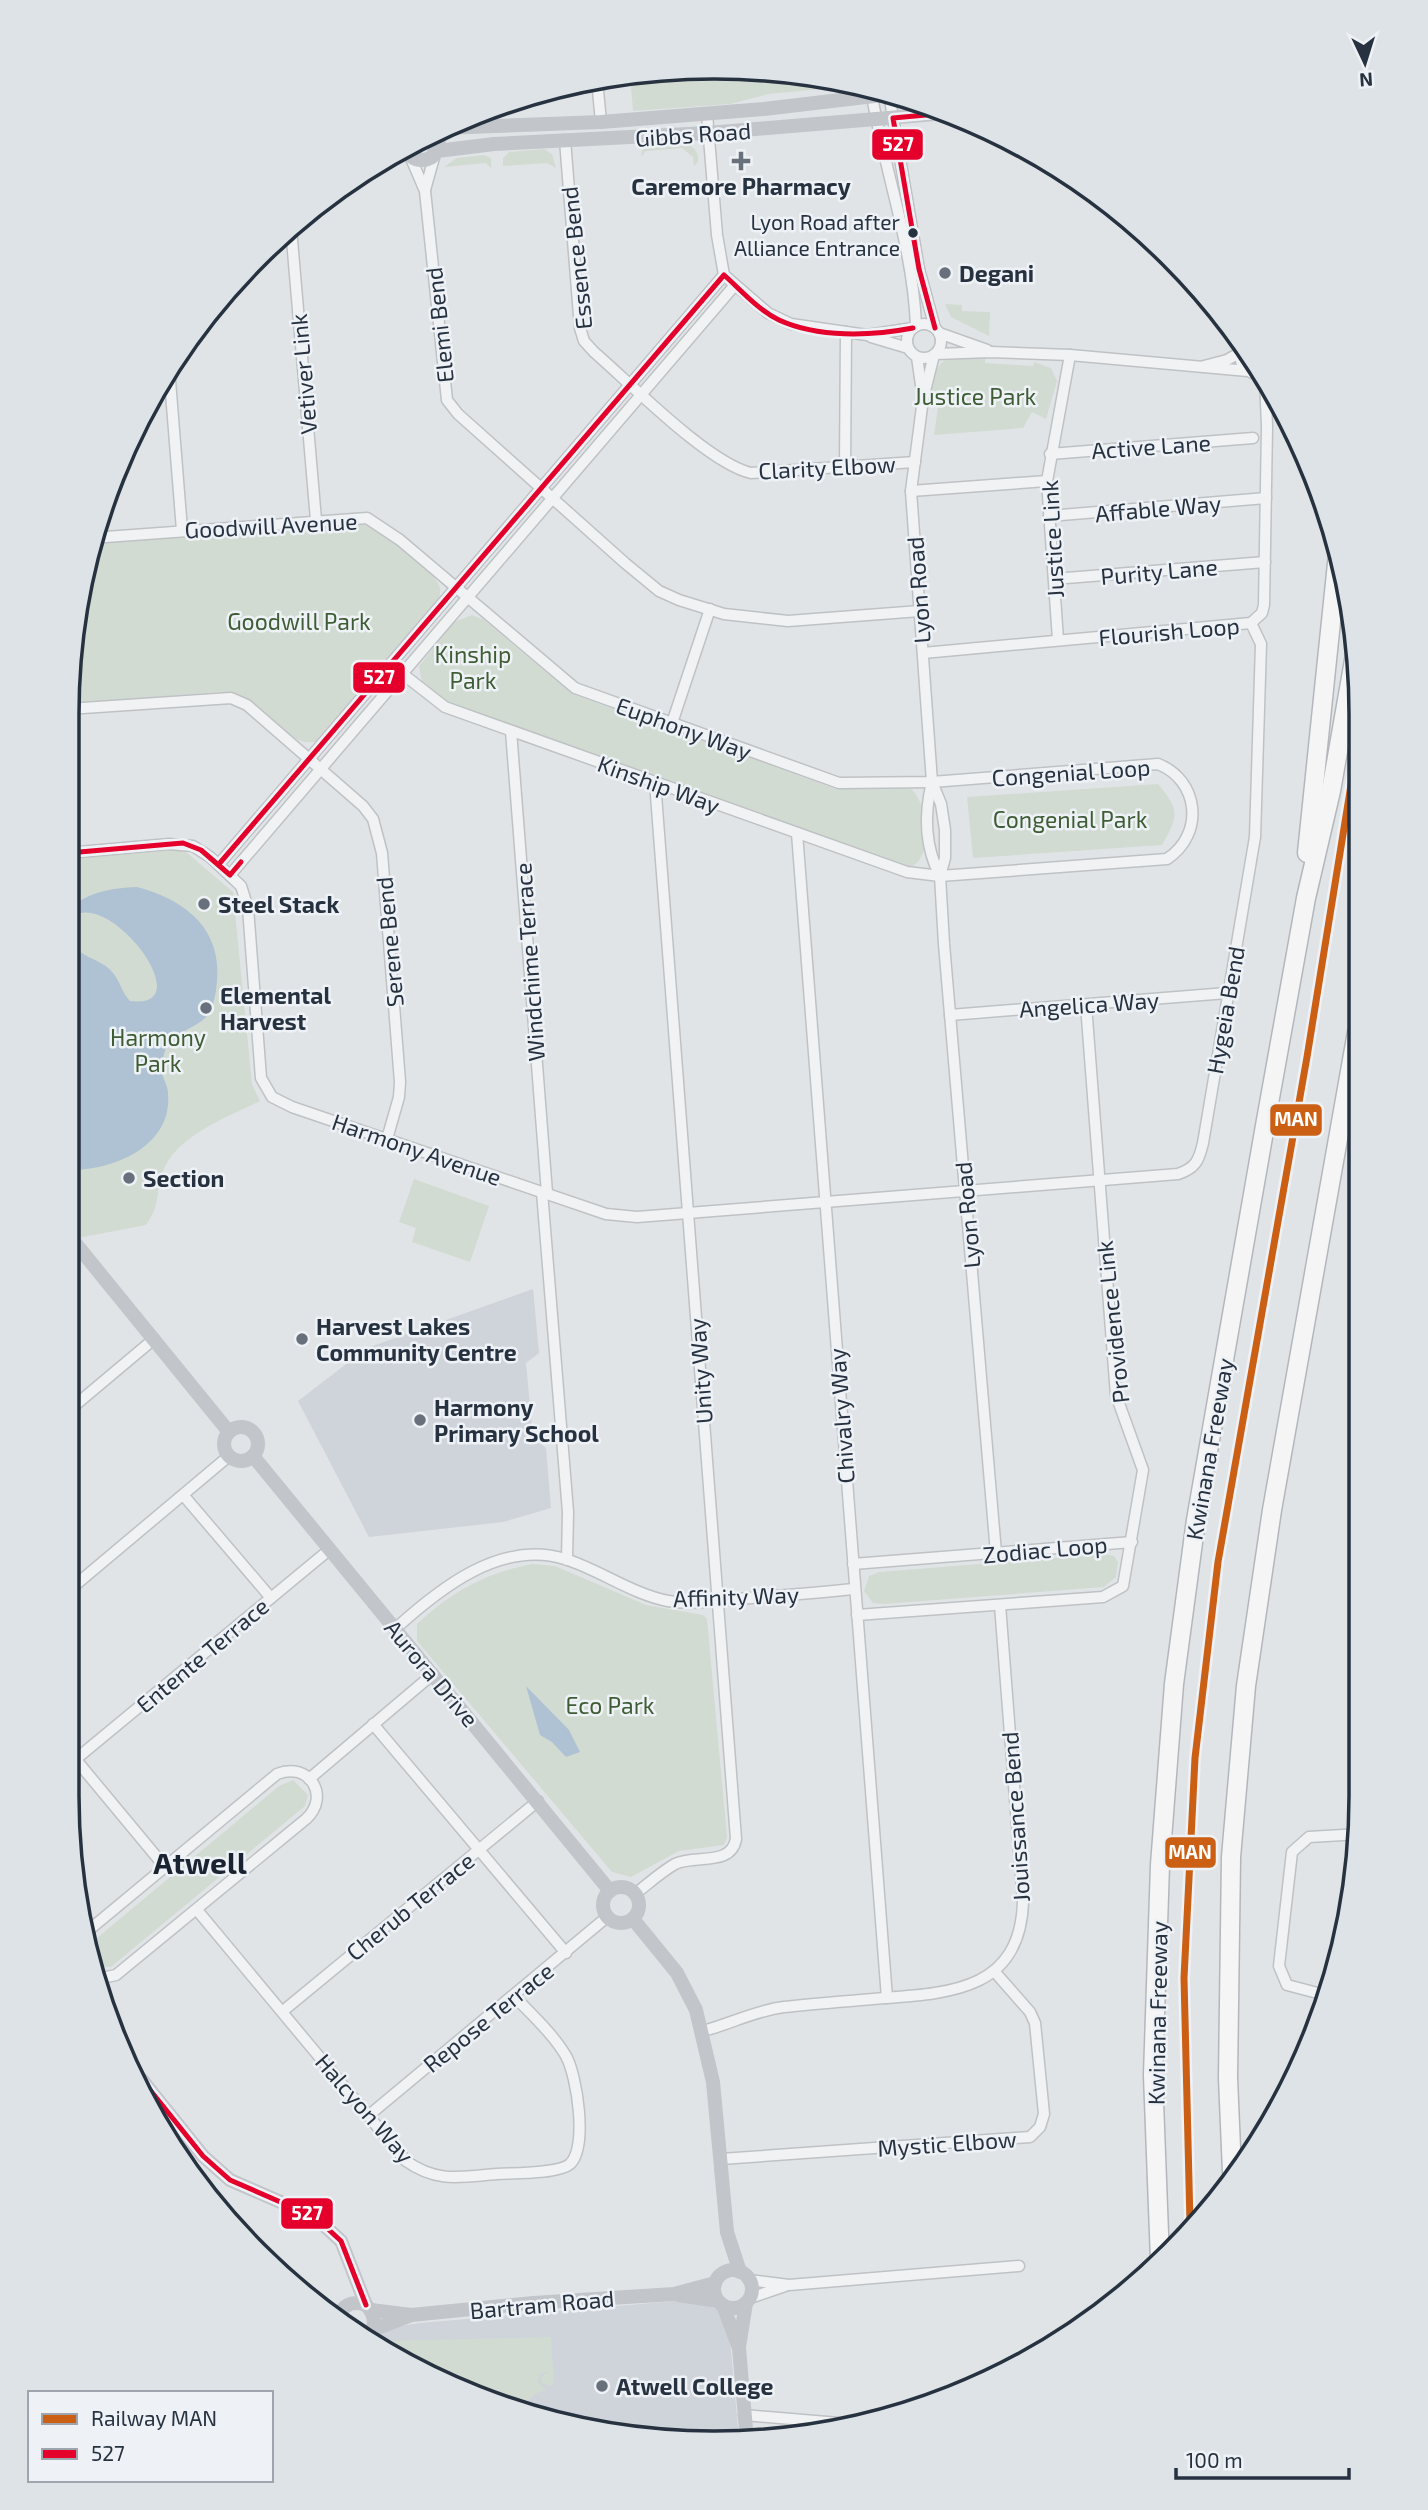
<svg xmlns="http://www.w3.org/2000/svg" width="1428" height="2510" font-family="'Exo 2',sans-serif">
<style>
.built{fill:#cfd3da}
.green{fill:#d2dbd2}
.water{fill:#aec2d3}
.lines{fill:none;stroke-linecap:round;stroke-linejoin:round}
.street-casing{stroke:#bfc2c5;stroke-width:13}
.highway-casing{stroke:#b3b7bc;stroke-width:21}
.street{stroke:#f1f2f3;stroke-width:10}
.secondary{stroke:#c2c5c9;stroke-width:14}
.highway{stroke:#f5f5f6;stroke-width:18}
.bus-1-casing{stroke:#eef2f6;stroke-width:10}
.bus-1{stroke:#e4002b;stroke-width:5}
.rail-1-casing{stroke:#eef2f6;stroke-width:12}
.rail-1{stroke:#cb6015;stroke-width:7}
.poi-dot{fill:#68707b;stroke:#eef2f6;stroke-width:2.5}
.bus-dot{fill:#273241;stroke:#eef2f6;stroke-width:2.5}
.labels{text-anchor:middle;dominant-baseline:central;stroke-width:5;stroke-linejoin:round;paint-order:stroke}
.bus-label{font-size:21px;fill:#273241;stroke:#eef2f6;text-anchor:end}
.street-label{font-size:23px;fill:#273241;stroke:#eef2f6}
.poi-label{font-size:23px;font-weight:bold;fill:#273241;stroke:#eef2f6;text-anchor:start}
.park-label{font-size:23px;fill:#3e5d34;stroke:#eef2f6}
.district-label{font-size:30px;font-weight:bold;fill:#192331;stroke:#eef2f6}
.rim{fill:none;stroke:#273241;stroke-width:3.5}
.line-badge{stroke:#eef2f6;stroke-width:2.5}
.badge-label{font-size:19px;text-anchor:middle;font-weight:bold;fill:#fff}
</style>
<rect width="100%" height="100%" fill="#e1e4e7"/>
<g class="built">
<polygon points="533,1289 539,1353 526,1363 533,1438 546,1448 551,1508 503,1522 369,1537 298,1401 367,1348"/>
<polygon points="675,2301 691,2301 718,2309 730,2338 739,2440 546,2421 372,2342 377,2333 388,2328 420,2323"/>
</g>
<g class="green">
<polygon points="672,68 799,72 844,83 842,87 769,94 730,104 633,111 630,75"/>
<path d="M684 143C694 146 699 152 698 162L694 166 693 157 682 148 646 151 641 157 643 146Z"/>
<polygon points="544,149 552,154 556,168 547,163 503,166 503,158 509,152"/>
<polygon points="484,155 491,158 491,168 486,163 444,167 457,158"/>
<polygon points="945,304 962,305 962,311 990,312 989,336 951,317"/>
<path d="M962 355 985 358V363L1033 366 1034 362 1051 368 1057 381 1046 419 1032 412 1023 428 934 435 940 392 930 391C934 369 939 358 962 355Z"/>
<path d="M362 524C378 529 429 568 438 583 442 590 440 597 437 605L321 740C292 752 269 712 247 699 238 694 229 693 220 692L80 703 68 697V672L89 544Z"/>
<path d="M472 615 484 620 572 694 836 789H911C928 802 935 864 907 868L442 700 422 683 419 666 454 622Z"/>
<path d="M1158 784C1180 811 1179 815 1162 845L973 858 967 797Z"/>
<path d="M174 850 186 852 233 892 252 1084 260 1101C228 1117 174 1136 162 1174 155 1197 161 1203 146 1225L78 1238 67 1224 68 859Z"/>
<polygon points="414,1179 489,1206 470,1262 412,1242 416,1228 399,1222"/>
<polygon points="1105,1554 1114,1556 1118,1562 1116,1577 1104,1587 884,1604 873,1603 864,1591 869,1576 879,1572"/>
<path d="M532 1564 555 1566 646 1605 703 1615 707 1619 727 1837 724 1845 679 1851 631 1877 612 1872 417 1641V1624C451 1592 485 1573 532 1564Z"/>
<polygon points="293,1780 308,1795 305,1806 111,1967 97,1966 91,1943 279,1786"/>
<polygon points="381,2336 381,2341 551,2337 554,2383 550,2386 542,2383 541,2377 548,2372 540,2373 538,2382 546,2390 535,2394 520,2409 375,2344"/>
</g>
<g class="water">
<path d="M137 887C183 899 222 927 217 981 216 993 214 1007 206 1017 197 1027 180 1031 169 1040 165 1050 161 1061 162 1072 163 1079 168 1086 168 1093 173 1147 112 1171 67 1170L68 934C76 960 100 956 113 973 120 981 122 993 130 1001 201 1010 114 894 75 915L68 930V909C89 892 111 888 137 887Z"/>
<polygon points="526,1686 569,1730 580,1752 566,1757 552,1742 540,1735"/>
</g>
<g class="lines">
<g class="street-casing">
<g id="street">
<polyline points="597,80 601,122"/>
<polyline points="889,94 919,269 935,328"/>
<path d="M872 96C885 173 913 247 916 326"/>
<polyline points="707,114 717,235 724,275 768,313 791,324 867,335 913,328"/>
<path d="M565 140 580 328 584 341 594 352C631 384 708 463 751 473L915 462"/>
<polyline points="410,156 425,191 447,400 458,414 625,563 659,591 679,600 724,614 788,621 920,611"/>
<polyline points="425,190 435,154"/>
<polyline points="291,228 316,520"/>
<circle cx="924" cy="341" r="17"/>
<polyline points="939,333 987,350"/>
<polyline points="871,337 908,348"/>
<polyline points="1245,346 1240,356 1242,365 1252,373 1261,372"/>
<polyline points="936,354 990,352 1070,355 1248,371"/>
<polyline points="934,355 923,399 911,491 932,782 941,804 945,830 945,858 940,876 944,944 996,1553"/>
<polyline points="917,357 922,392"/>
<polyline points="1204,366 1227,360 1241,352"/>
<polyline points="169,368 182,530"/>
<polyline points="1050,454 1253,438"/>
<polyline points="845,467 846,332"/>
<polyline points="911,491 1047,481"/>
<polyline points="1049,516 1266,498"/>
<path d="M92 538 367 518 400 540 575 688 839 783 932 782 1158 764C1199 780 1205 834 1167 859L940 876 907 872 445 707 390 664"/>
<polyline points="1054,579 1265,562"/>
<polyline points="1058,640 1047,481 1070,355"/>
<polyline points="923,653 1251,623 1262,613 1264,605 1267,426 1265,379"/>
<polyline points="68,709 231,698 247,705 363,806 373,819 382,853 400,1082 399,1097 387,1139"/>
<polyline points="672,723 710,609"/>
<polyline points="511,731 547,1193"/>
<path d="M932 782C924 814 925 847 940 876"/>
<polyline points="68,829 70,852"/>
<polyline points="797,833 887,1998"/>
<path d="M68 853 169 844 193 846 210 857 241 886 248 908 261 1078 272 1097 292 1107 606 1214 637 1217 1178 1174C1196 1168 1199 1160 1203 1143L1255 837 1261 644 1251 623"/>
<polyline points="219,864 724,275"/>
<polyline points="230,875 735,285"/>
<polyline points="950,1015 1227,993"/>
<polyline points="542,1192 568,1512 567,1560"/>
<polyline points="1359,1380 1356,1396 1359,1410"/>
<polyline points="67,1412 154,1339"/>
<polyline points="184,1496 271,1598"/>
<polyline points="853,1564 1132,1542"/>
<polyline points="67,1592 229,1456"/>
<polyline points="857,1615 1103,1597 1123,1586 1143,1470 1116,1395 1086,1005"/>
<path d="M395 1629C439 1589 501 1539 565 1559 600 1570 632 1594 668 1601 690 1605 716 1601 737 1599 776 1596 815 1593 854 1589"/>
<polyline points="373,1724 566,1953"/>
<polyline points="67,1749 165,1867"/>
<polyline points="76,1759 329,1550"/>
<polyline points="309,1779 433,1674"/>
<path d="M635 1894C648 1884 661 1872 675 1864 695 1854 731 1867 736 1839L655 782"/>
<path d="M197 1910 406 2161C437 2183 460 2177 497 2174 514 2173 558 2174 570 2164 588 2147 577 2076 566 2056 553 2034 532 2015 514 1996"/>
<path d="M89 1930 277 1774C309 1761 331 1796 306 1819L116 1975 102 1978 96 1975"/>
<polyline points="1329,1996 1287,1985 1279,1966 1292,1852 1309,1837 1360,1834"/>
<polyline points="283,2011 538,1801"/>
<path d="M703 2031C730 2024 757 2010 784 2007 818 2003 852 2001 885 1998 954 1993 1020 1988 1023 1902L1000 1605"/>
<polyline points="368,2116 607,1917"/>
<polyline points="721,2159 1030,2137 1040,2127 1044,2114 1035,2023 1030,2012 994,1971"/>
<polyline points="749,2280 789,2285 1019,2266"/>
<polyline points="750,2298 785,2286"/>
<polyline points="744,2415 839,2423"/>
</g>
</g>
<g class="highway-casing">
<g id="highway">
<polyline points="1307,853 1338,554"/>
<polyline points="1232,2172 1228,2078 1231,1857 1246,1686 1272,1510 1357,1032"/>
<polyline points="1160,2260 1153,2075 1160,1865 1174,1684 1196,1520 1266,1120 1306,898 1331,791 1356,649"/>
</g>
</g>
<use href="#street" class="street"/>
<g class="secondary">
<polyline points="442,128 601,122 764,109 891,94"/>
<path d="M405 148C410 160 421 163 432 157L439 143 434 131"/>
<polyline points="437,151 494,144 708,133 948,113"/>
<polyline points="67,1233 229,1432"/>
<circle cx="241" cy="1444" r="17"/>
<polyline points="253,1456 610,1891"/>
<circle cx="621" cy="1905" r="18"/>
<polyline points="633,1919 677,1973 696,2010 713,2082 727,2232 740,2272"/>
<polyline points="142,2080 203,2156 230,2180 315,2217 341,2241 366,2305"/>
<circle cx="733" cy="2289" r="19"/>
<polyline points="679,2295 718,2301"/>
<polyline points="723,2305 739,2348 747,2441"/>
<polyline points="371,2310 411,2315 533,2303 674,2294 715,2283"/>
<path d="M338 2320C341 2305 352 2300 366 2305 377 2316 377 2331 362 2338"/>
<polyline points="372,2330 409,2316"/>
<polyline points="739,2347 746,2303"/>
</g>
<use href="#highway" class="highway"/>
<g class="bus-1-casing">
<g id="bus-1">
<polyline points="935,328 919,269 893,118 948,113"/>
<polyline points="68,853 183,843 201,850 230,875 241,862"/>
<path d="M219 864 724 275C741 290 758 310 779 320 818 338 871 336 913 328"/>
<polyline points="142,2080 203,2156 230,2180 315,2217 341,2241 366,2305"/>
</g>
</g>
<use href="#bus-1" class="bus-1"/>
<g class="rail-1-casing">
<polyline id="rail-1" points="1190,2223 1184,1978 1195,1758 1218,1562 1307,1057 1356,754"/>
</g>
<use href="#rail-1" class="rail-1"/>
</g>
<g class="poi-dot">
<path d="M737.5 150.5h7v7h7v7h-7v7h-7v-7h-7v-7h7z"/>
<circle cx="945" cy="273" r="7"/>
<circle cx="204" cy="904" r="7"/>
<circle cx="206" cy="1008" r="7"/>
<circle cx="129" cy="1178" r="7"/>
<circle cx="302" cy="1339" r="7"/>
<circle cx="420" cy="1420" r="7"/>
<circle cx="602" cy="2386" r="7"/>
</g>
<circle class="bus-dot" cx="913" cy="233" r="6"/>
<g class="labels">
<g class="bus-label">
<text x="900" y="221">Lyon Road after<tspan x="900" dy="26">Alliance Entrance</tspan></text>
</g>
<g class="street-label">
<text transform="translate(693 134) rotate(-4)">Gibbs Road</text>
<text transform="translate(576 258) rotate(-96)">Essence Bend</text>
<text transform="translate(439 325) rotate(-96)">Elemi Bend</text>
<text transform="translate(303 374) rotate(-95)">Vetiver Link</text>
<text transform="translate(1151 446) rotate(-4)">Active Lane</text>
<text transform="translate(827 467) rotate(-3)">Clarity Elbow</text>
<text transform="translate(1158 508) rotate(-5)">Affable Way</text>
<text transform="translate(271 525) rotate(-3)">Goodwill Avenue</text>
<text transform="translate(1052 539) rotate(-93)">Justice Link</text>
<text transform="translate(1159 571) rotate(-5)">Purity Lane</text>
<text transform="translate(918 590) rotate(-94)">Lyon Road</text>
<text transform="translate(1169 631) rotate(-5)">Flourish Loop</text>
<text transform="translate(684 728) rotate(20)">Euphony Way</text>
<text transform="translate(1071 772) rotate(-4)">Congenial Loop</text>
<text transform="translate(659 784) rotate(20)">Kinship Way</text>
<text transform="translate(389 942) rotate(-95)">Serene Bend</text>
<text transform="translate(529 962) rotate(-94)">Windchime Terrace</text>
<text transform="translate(1089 1004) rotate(-4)">Angelica Way</text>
<text transform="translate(1225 1010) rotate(-80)">Hygeia Bend</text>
<text transform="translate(417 1149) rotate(19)">Harmony Avenue</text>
<text transform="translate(967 1215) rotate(-95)">Lyon Road</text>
<text transform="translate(1112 1322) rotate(-96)">Providence Link</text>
<text transform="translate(700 1371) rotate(-94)">Unity Way</text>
<text transform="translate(841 1416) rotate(-94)">Chivalry Way</text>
<text transform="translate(1209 1449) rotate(-80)">Kwinana Freeway</text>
<text transform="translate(1045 1549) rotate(-5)">Zodiac Loop</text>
<text transform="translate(736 1596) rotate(-2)">Affinity Way</text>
<text transform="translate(202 1655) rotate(-40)">Entente Terrace</text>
<text transform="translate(432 1673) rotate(50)">Aurora Drive</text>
<text transform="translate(1015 1817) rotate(-94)">Jouissance Bend</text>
<text transform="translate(410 1906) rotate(-39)">Cherub Terrace</text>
<text transform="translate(1157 2013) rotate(-89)">Kwinana Freeway</text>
<text transform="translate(488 2017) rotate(-39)">Repose Terrace</text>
<text transform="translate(365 2108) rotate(49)">Halcyon Way</text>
<text transform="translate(947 2143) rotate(-4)">Mystic Elbow</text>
<text transform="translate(542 2304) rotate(-5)">Bartram Road</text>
</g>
<g class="poi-label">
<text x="741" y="186" text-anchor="middle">Caremore Pharmacy</text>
<text x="959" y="273">Degani</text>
<text x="218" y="904">Steel Stack</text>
<text x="220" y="995">Elemental<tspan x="220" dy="26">Harvest</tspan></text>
<text x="143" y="1178">Section</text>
<text x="316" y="1326">Harvest Lakes<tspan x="316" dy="26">Community Centre</tspan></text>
<text x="434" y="1407">Harmony<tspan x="434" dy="26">Primary School</tspan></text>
<text x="616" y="2386">Atwell College</text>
</g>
<g class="park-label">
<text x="975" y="396">Justice Park</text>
<text x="299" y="621">Goodwill Park</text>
<text x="473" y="654">Kinship<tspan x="473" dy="26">Park</tspan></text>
<text x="1070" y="819">Congenial Park</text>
<text x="158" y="1037">Harmony<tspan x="158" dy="26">Park</tspan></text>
<text x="610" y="1705">Eco Park</text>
</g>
<g class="district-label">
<text x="200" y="1862">Atwell</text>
</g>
</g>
<path d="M0 0H1428V2510H0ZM714 79H714A635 635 0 0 1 1349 714V1796A635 635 0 0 1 714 2431H714A635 635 0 0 1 79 1796V714A635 635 0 0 1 714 79Z" fill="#dee3e8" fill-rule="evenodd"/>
<path class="rim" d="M714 79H714A635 635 0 0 1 1349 714V1796A635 635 0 0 1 714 2431H714A635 635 0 0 1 79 1796V714A635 635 0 0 1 714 79Z"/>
<g class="line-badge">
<rect x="871" y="128" width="53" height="33" rx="7" fill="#e4002b"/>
<rect x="352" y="661" width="54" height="33" rx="7" fill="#e4002b"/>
<rect x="1269" y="1103" width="54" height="34" rx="7" fill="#cb6015"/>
<rect x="1164" y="1836" width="53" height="33" rx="7" fill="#cb6015"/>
<rect x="280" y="2197" width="54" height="33" rx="7" fill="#e4002b"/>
</g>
<g class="badge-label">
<text x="898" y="151">527</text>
<text x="379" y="684">527</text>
<text x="1296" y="1126">MAN</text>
<text x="1190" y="1859">MAN</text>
<text x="307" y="2220">527</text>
</g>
<rect x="28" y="2391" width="245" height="91" fill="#eef2f6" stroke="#9ea5ae" stroke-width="2"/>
<rect x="42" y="2414" width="35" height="10" fill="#cb6015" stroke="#9ea5ae" stroke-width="2"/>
<text x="91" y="2426" font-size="21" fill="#273241">Railway MAN</text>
<rect x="42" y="2449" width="35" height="10" fill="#e4002b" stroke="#9ea5ae" stroke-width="2"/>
<text x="91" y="2461" font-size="21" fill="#273241">527</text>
<g transform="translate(1365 63) rotate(176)" stroke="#eef2f6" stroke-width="5" paint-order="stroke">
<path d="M0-5L12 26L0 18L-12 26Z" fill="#273241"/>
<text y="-10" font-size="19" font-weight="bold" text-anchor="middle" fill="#273241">N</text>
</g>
<path d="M1176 2468v10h173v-10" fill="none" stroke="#273241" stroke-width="3.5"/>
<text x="1186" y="2468" font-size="21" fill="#273241" stroke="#eef2f6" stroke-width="5" paint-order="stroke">100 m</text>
</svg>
